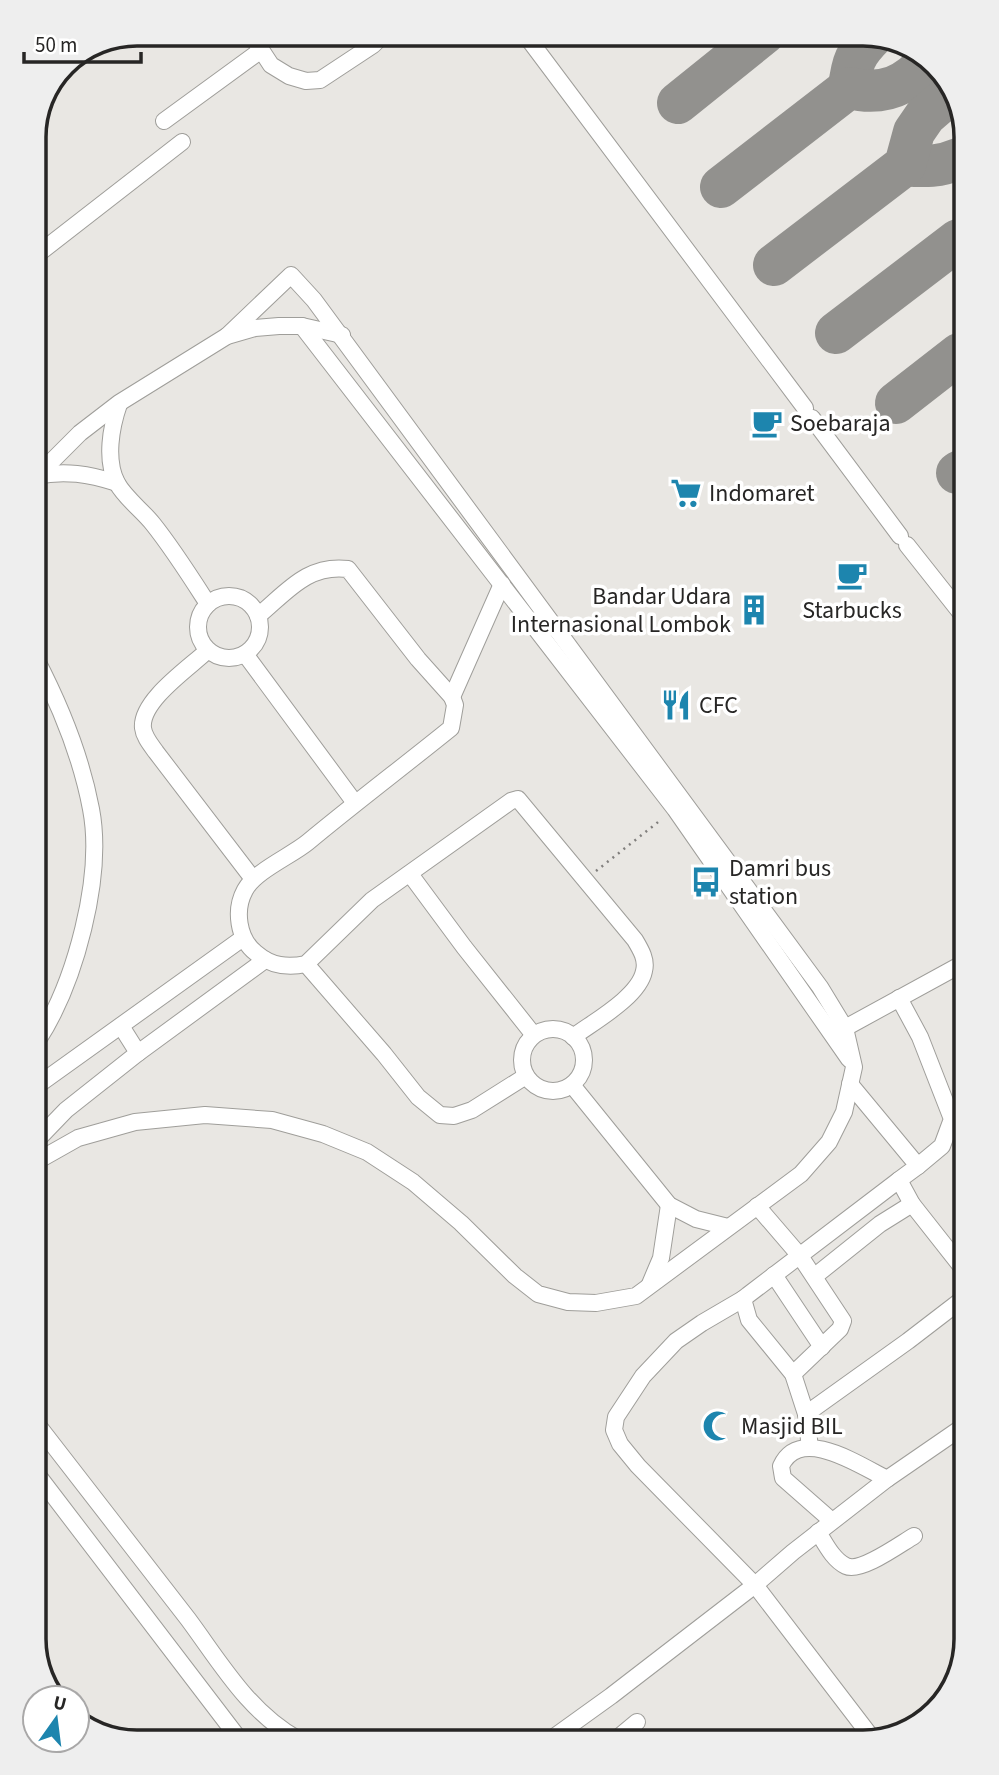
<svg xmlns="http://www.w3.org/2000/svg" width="999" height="1775" font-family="'Source Sans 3',sans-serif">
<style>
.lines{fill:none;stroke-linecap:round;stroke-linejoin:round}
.taxiway{stroke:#92918e;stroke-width:42}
.minor-casing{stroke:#9f9e9a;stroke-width:18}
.path{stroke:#817f7d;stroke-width:2.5;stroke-dasharray:2 5;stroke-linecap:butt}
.minor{stroke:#fff;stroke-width:16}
.labels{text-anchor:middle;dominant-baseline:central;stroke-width:7;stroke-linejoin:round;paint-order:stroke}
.poi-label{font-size:24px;fill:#272625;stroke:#fff;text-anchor:start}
.rim{fill:none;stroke:#272625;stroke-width:3.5}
</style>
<rect width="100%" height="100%" fill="#e9e7e3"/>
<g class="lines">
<g class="taxiway">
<path d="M849 88C852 62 855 54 874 35"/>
<polyline points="678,103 765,33"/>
<path d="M905 165C924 167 940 167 958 159"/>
<path d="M721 187 849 88C882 96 908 86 929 59"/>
<polyline points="774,265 905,165 914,132 925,116 940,103 957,95"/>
<polyline points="836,333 958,240"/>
<polyline points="896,403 959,354"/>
<polyline points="957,473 960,471"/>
</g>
<g class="minor-casing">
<g id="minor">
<polyline points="250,33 271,65 289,76 306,81 320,80 373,45 385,33"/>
<polyline points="524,33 805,408"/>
<polyline points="164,121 260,51"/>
<polyline points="34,257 182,142"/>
<polyline points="302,326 675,809 849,1059"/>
<path d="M119 404C111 427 105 460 117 483 125 498 142 510 153 524 173 549 190 576 208 604"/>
<polyline points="812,418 900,536"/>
<path d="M36 476C65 470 89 474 117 483"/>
<polyline points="35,478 80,433 119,403 227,336 255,328 279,326 302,326 342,335"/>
<polyline points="907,545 960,612"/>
<circle cx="229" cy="627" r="31"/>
<path d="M258 616C287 592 307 564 348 569L418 659 452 697 455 705 451 728C404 766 355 803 308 842 291 856 255 871 245 890 234 910 238 939 256 953 271 966 287 968 306 964L372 900 511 801 518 799 635 940C641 950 647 960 644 971 639 997 593 1022 573 1037"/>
<path d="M207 651C189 668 140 701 143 728 144 737 151 745 156 752L253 879"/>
<polyline points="245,654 355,803"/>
<path d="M36 659C61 707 81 756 91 809 104 877 75 983 38 1040"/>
<polyline points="452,697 502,584"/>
<polyline points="410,874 464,947 533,1034"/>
<polyline points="306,964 384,1054 418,1097 440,1115 454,1116 472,1110 526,1076"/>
<polyline points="899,998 920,1037 952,1119 942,1146 918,1166"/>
<polyline points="845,1028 962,964"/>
<circle cx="553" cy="1060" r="31"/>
<polyline points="138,1053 265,960"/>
<polyline points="850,1084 918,1166 899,1180"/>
<polyline points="38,1085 243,938"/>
<polyline points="572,1085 669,1205 696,1219 728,1227"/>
<polyline points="39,1138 66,1110 138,1053 121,1026"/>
<polyline points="39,1160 78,1138 135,1122 205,1115 272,1120 323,1134 367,1152 413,1182 461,1223 515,1276 538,1294 568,1302 596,1303 636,1296 801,1174 829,1142 844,1112 854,1067 845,1028 820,987 314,300 291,275 227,336"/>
<polyline points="757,1206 800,1256 843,1321 840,1329 793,1374"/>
<polyline points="774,1275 822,1347"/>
<polyline points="815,1276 880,1224 912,1204"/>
<polyline points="650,1284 661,1258 669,1205"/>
<polyline points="743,1299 702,1323 676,1341 643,1376 616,1417 614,1430 620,1444 638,1466 755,1585 869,1734"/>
<polyline points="806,1414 793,1374 749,1320 743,1299 748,1295 899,1180 912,1204 964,1270"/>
<path d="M40 1428C89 1492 139 1555 188 1619 220 1662 249 1713 299 1740"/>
<polyline points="810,1448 806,1414 908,1341 964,1298"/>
<polyline points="40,1478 240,1740"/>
<path d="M832 1521 783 1478 781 1466C800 1425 859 1465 887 1479"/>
<path d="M818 1532C825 1543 833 1560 846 1566 861 1573 900 1544 914 1536"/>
<polyline points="554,1737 611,1696 755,1585 793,1552 887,1479 964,1426"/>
<polyline points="619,1737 637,1722"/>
</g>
</g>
<polyline class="path" points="596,871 662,819"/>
<use href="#minor" class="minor"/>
</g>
<defs>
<g id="cafe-bare" transform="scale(2.415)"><path d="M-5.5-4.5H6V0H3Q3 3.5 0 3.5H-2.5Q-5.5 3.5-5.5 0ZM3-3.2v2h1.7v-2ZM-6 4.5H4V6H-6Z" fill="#1d85ae" stroke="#fff" stroke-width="2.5" paint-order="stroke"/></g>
<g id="supermarket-bare" transform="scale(2.415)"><path d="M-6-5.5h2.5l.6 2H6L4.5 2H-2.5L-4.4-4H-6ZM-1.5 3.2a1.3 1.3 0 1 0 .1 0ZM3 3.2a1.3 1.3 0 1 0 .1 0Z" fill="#1d85ae" stroke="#fff" stroke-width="2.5" paint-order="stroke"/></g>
<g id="building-bare" transform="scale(2.415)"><path d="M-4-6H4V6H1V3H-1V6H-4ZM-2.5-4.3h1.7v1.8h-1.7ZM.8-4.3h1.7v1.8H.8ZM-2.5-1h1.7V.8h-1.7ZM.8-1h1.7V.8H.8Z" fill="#1d85ae" stroke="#fff" stroke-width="2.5" paint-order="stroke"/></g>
<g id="restaurant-bare" transform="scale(2.415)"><path d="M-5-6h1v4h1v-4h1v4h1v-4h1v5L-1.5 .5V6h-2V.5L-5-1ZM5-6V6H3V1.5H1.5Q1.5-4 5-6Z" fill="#1d85ae" stroke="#fff" stroke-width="2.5" paint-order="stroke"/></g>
<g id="bus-bare" transform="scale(2.415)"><path d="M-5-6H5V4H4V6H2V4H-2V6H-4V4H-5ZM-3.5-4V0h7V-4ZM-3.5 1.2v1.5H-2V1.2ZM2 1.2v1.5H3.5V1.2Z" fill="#1d85ae" stroke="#fff" stroke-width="2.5" paint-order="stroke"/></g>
<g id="mosque-bare" transform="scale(2.415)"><path d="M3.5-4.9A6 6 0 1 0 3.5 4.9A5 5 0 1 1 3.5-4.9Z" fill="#1d85ae" stroke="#fff" stroke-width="2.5" paint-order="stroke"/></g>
</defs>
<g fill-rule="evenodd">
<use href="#cafe-bare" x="767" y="423"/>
<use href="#supermarket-bare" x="686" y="493"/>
<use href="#cafe-bare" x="852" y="575"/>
<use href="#building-bare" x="754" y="610"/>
<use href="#restaurant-bare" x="676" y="705"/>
<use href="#bus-bare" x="706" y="882"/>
<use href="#mosque-bare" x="718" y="1426"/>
</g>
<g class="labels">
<g class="poi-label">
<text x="790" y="423">Soebaraja</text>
<text x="709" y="493">Indomaret</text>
<text x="731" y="596" text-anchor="end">Bandar Udara<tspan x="731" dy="28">Internasional Lombok</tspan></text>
<text x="852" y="610" text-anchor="middle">Starbucks</text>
<text x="699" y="705">CFC</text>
<text x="729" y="868">Damri bus<tspan x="729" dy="28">station</tspan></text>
<text x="741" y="1426">Masjid BIL</text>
</g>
</g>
<path d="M0 0H999V1775H0ZM137 46H863A91 91 0 0 1 954 137V1639A91 91 0 0 1 863 1730H137A91 91 0 0 1 46 1639V137A91 91 0 0 1 137 46Z" fill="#eee" fill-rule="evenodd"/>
<path class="rim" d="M137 46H863A91 91 0 0 1 954 137V1639A91 91 0 0 1 863 1730H137A91 91 0 0 1 46 1639V137A91 91 0 0 1 137 46Z"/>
<g transform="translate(56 1719) rotate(14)"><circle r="33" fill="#ffffff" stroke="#a9a8a8" stroke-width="2"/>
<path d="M0-5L12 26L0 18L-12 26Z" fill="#1d85ae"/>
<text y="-10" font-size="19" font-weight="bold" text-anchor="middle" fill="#272625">U</text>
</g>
<path d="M24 52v10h117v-10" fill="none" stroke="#272625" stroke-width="3.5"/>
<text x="35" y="52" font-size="21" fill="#272625" stroke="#ffffff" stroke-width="5" paint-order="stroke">50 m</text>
</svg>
